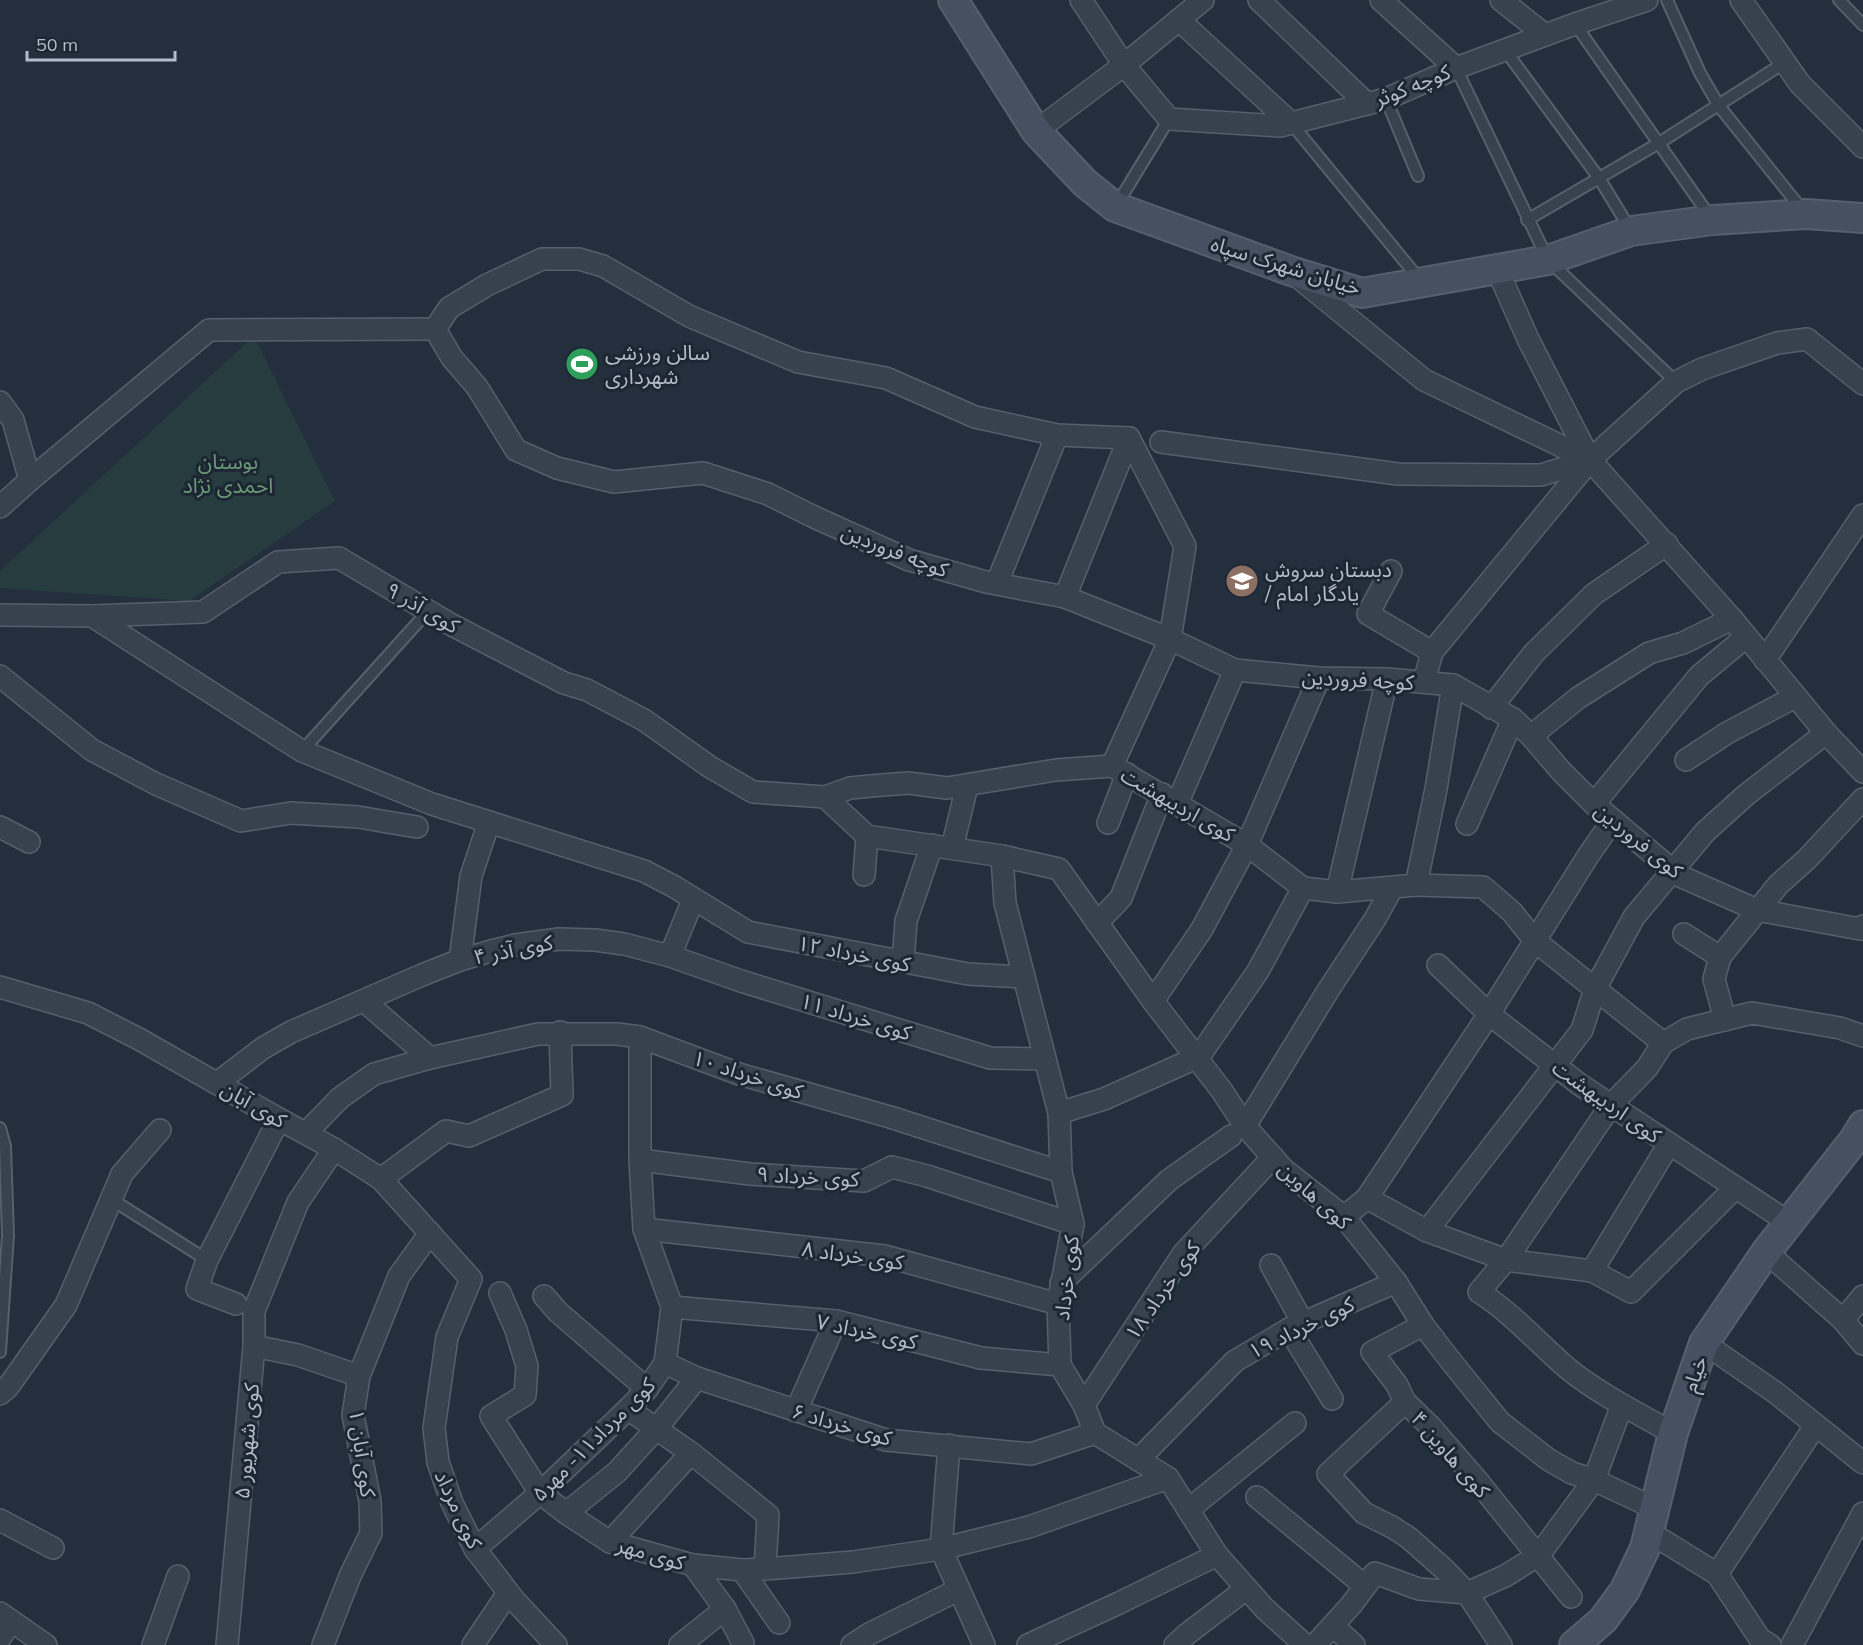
<svg xmlns="http://www.w3.org/2000/svg" width="1863" height="1645" font-family="Mulish,'Noto Sans Arabic',sans-serif">
<style>
.green{fill:#263c3f}
.lines{fill:none;stroke-linecap:round;stroke-linejoin:round}
.lane-casing{stroke:#565f6c;stroke-width:14}
.street-casing{stroke:#565f6c;stroke-width:24}
.secondary-casing{stroke:#565f6c;stroke-width:32}
.lane{stroke:#38414e;stroke-width:10}
.street{stroke:#38414e;stroke-width:21}
.secondary{stroke:#465061;stroke-width:28}
.labels{text-anchor:middle;dominant-baseline:central;stroke-width:6;stroke-linejoin:round;paint-order:stroke}
.street-label{font-size:21px;fill:#b4bcc9;stroke:#1d2633}
.poi-label{font-size:21px;fill:#b4bcc9;stroke:#1d2633;text-anchor:start}
.park-label{font-size:21px;fill:#6b9a76;stroke:#1d2633}
</style>
<rect width="100%" height="100%" fill="#242f3e"/>
<polygon class="green" points="254,336 335,501 189,601 0,588 0,571"/>
<g class="lines">
<g class="lane-casing">
<g id="lane">
<polyline points="1667,0 1700,73 1719,106 1804,212"/>
<polyline points="1839,0 1863,25"/>
<polyline points="1575,24 1711,218"/>
<polyline points="1505,50 1599,178 1630,229"/>
<polyline points="1456,68 1548,260 1676,382"/>
<polyline points="1386,99 1418,176"/>
<polyline points="1291,123 1420,280"/>
<polyline points="1116,206 1169,119"/>
<polyline points="1527,220 1659,143 1784,63"/>
<polyline points="302,751 429,610"/>
<polyline points="0,1128 5,1146 8,1235 0,1352"/>
<polyline points="111,1199 207,1260"/>
</g>
</g>
<g class="street-casing">
<g id="street">
<polyline points="1081,0 1124,65 1169,119 1280,126 1386,99 1456,68 1575,24 1647,0"/>
<polyline points="1259,0 1367,104"/>
<polyline points="1381,0 1456,68"/>
<polyline points="1501,0 1545,35"/>
<polyline points="1741,0 1800,84 1863,147"/>
<polyline points="1179,20 1291,123"/>
<polyline points="1036,131 1124,65 1203,0"/>
<polyline points="1497,269 1528,339 1590,460"/>
<polyline points="1298,277 1424,380 1590,460 1732,619 1826,733 1863,772"/>
<polyline points="435,329 452,358 477,387 516,450 557,468 614,482 703,473 768,494 812,516 909,560 986,582 1065,597 1170,639 1235,670 1319,678 1387,679 1453,685 1513,719 1531,736 1561,771 1594,804 1672,870 1682,877 1757,910 1860,929 1863,926"/>
<polyline points="435,329 449,308 487,285 542,259 579,259 603,266 689,316 798,362 886,378 975,417 1057,435 1129,438"/>
<polyline points="0,402 13,420 30,480"/>
<polyline points="1161,442 1398,474 1541,475 1590,460"/>
<polyline points="0,507 30,480 209,330 435,329"/>
<polyline points="1391,571 1368,614 1432,652"/>
<polyline points="997,583 1057,435"/>
<polyline points="1065,597 1129,438"/>
<polyline points="0,615 92,616 203,612 278,562 339,558 452,625 564,683 587,690 644,720 710,767 753,792 825,797 850,788 871,786 908,783 947,788 1056,770 1112,766 1247,845 1303,888 1337,892 1416,885 1483,887 1512,912 1535,941 1663,1043 1687,1029 1752,1013 1840,1028 1863,1036"/>
<polyline points="92,616 302,751 432,804 644,871 673,886 748,932 968,974 1024,977"/>
<polyline points="1765,660 1863,515"/>
<polyline points="0,676 92,750 156,784 241,821 291,813 358,817 417,827"/>
<polyline points="1424,682 1432,652 1590,460 1676,382 1702,369 1777,343 1807,339 1863,384"/>
<polyline points="1491,708 1534,653 1594,594 1667,544"/>
<polyline points="1531,736 1578,698 1649,653 1683,643 1732,619"/>
<polyline points="1686,760 1727,733 1795,697"/>
<polyline points="1112,766 1170,639 1185,546 1129,438"/>
<polyline points="825,797 867,836 1002,856 1059,869 1153,1001 1222,1091 1245,1126 1283,1169 1344,1217 1396,1282 1423,1325 1450,1360 1500,1422 1549,1460 1572,1473 1594,1480 1656,1509"/>
<polyline points="1177,804 1235,670"/>
<polyline points="1594,804 1699,676 1746,637"/>
<polyline points="1108,823 1127,774"/>
<polyline points="1467,824 1513,719"/>
<polyline points="0,827 29,842"/>
<polyline points="952,848 967,786"/>
<polyline points="1002,856 1005,903 1059,1113 1061,1172 1073,1224 1058,1304 1060,1365 1084,1405 1095,1433 1168,1478 1217,1555 1265,1609 1305,1645"/>
<polyline points="864,875 867,836"/>
<polyline points="1416,885 1436,789 1453,685"/>
<polyline points="1337,892 1387,679"/>
<polyline points="1097,923 1121,898 1162,794"/>
<polyline points="1684,934 1720,957"/>
<polyline points="670,956 693,900"/>
<polyline points="460,960 471,876 489,822"/>
<polyline points="903,962 906,921 932,845"/>
<polyline points="1438,965 1489,1014 1579,1084 1788,1222"/>
<polyline points="0,987 88,1013 139,1039 279,1119 334,1149 381,1179 471,1279 447,1337 434,1428 438,1462 452,1503 475,1549 515,1601 556,1645"/>
<polyline points="364,1001 430,1058"/>
<polyline points="1153,1001 1202,929 1247,845 1319,678"/>
<polyline points="1725,1020 1714,979 1720,957 1778,885 1807,859 1863,799"/>
<path d="M1663 1043 1647 1068 1611 1105 1506 1260 1479 1292C1512 1313 1537 1342 1567 1368 1596 1392 1640 1415 1673 1433"/>
<polyline points="1198,1058 1258,971 1303,888"/>
<polyline points="217,1083 263,1048 291,1032 422,975 460,960 491,951 515,945 559,939 595,940 624,944 670,956 741,981 990,1058 1045,1059"/>
<polyline points="1059,1113 1104,1099 1187,1062"/>
<polyline points="1245,1126 1329,989 1375,919 1392,888"/>
<polyline points="306,1133 340,1098 374,1074 430,1058 538,1034 617,1034 640,1037 739,1074 890,1117 1061,1172"/>
<polyline points="640,1160 750,1174 864,1181 892,1167 927,1176 1073,1224"/>
<polyline points="381,1179 446,1131 469,1136 562,1095 560,1032"/>
<polyline points="1367,1198 1427,1231 1506,1260 1592,1271 1631,1292 1735,1188"/>
<polyline points="1344,1217 1367,1198 1489,1014 1588,856 1613,820"/>
<polyline points="644,1229 885,1256 1058,1304"/>
<polyline points="1427,1231 1582,1030 1595,989 1634,917 1705,832 1746,795 1826,733"/>
<polyline points="1766,1252 1843,1320 1863,1344"/>
<polyline points="1271,1265 1303,1323"/>
<polyline points="1592,1271 1669,1144"/>
<polyline points="1061,1283 1169,1180 1231,1136"/>
<polyline points="500,1293 516,1330 527,1366 525,1395 491,1416 540,1493 566,1513 610,1542 693,1565 742,1570 765,1569 853,1562 941,1549 1029,1527 1168,1478"/>
<polyline points="544,1296 558,1312 647,1389"/>
<polyline points="236,1304 197,1289 207,1260 279,1119"/>
<polyline points="672,1307 836,1321 981,1358 1060,1365"/>
<polyline points="1843,1320 1863,1296"/>
<polyline points="1423,1325 1372,1352 1397,1385 1405,1402 1431,1427 1476,1479 1571,1597"/>
<polyline points="1289,1329 1332,1399"/>
<polyline points="1704,1343 1776,1393 1863,1463"/>
<polyline points="254,1346 254,1311 298,1202 334,1149"/>
<polyline points="665,1363 697,1378 886,1440 1031,1454 1095,1433"/>
<polyline points="0,1394 8,1387 66,1305 122,1174 160,1130"/>
<polyline points="1405,1402 1328,1474 1364,1513 1392,1527 1409,1538 1445,1570 1467,1593 1501,1645"/>
<polyline points="1084,1405 1183,1254 1273,1157"/>
<polyline points="628,1409 691,1453 768,1515 765,1569"/>
<polyline points="796,1411 836,1321"/>
<polyline points="949,1445 941,1549 984,1645"/>
<polyline points="1138,1460 1235,1361 1289,1329 1396,1282"/>
<polyline points="1257,1497 1365,1586"/>
<polyline points="1188,1510 1295,1423"/>
<polyline points="566,1513 617,1472 656,1429 697,1378"/>
<polyline points="0,1520 53,1548"/>
<polyline points="1649,1532 1717,1574 1760,1639 1770,1645"/>
<polyline points="610,1542 691,1453"/>
<polyline points="475,1549 540,1493 628,1409 647,1389 665,1363 672,1307 644,1229 640,1160 640,1037"/>
<polyline points="693,1565 725,1609 743,1643"/>
<polyline points="742,1570 779,1623"/>
<polyline points="1717,1574 1815,1426"/>
<polyline points="0,1613 46,1645"/>
<polyline points="1333,1626 1354,1645"/>
<polyline points="0,1638 11,1621"/>
<polyline points="153,1645 178,1576"/>
<polyline points="227,1645 254,1346 298,1355 359,1376"/>
<polyline points="323,1645 350,1576 371,1533 370,1501 353,1415 359,1376 399,1276 430,1233"/>
<polyline points="473,1645 508,1593"/>
<polyline points="680,1645 725,1609"/>
<polyline points="852,1645 869,1634 958,1590"/>
<polyline points="1028,1645 1119,1603 1217,1555"/>
<polyline points="1175,1645 1187,1634 1246,1589"/>
<polyline points="1315,1645 1352,1604 1375,1573 1419,1589 1467,1593 1505,1576 1539,1555 1594,1480 1622,1405"/>
<polyline points="1792,1645 1863,1513"/>
</g>
</g>
<g class="secondary-casing">
<g id="secondary">
<polyline points="953,0 1036,131 1085,183 1115,207 1291,271 1362,293 1548,260 1631,231 1713,220 1806,214 1863,218"/>
<polyline points="1574,1645 1603,1620 1625,1590 1645,1548 1673,1433 1704,1343 1766,1252 1854,1140 1863,1125"/>
</g>
</g>
<use href="#lane" class="lane"/>
<use href="#street" class="street"/>
<use href="#secondary" class="secondary"/>
</g>
<defs>
<g id="stadium-disc" transform="scale(1.725)"><circle r="9.5" fill="#2e9e5b" stroke="#1d2633"/><path d="M0-5a6.5 5 0 1 0 0 10a6.5 5 0 1 0 0-10ZM-3.5-1.8h7v3.6h-7Z" fill="#fff"/></g>
<g id="school-disc" transform="scale(1.725)"><circle r="9.5" fill="#8d6e63" stroke="#1d2633"/><path d="M0-5L7-2L0 1L-7-2ZM-4 1L0 2.5L4 1V4Q0 6-4 4Z" fill="#fff"/></g>
</defs>
<g fill-rule="evenodd">
<use href="#stadium-disc" x="582" y="364"/>
<use href="#school-disc" x="1242" y="581"/>
</g>
<g class="labels">
<g class="street-label">
<text transform="translate(1412 85) rotate(-22)">کوچه کوثر</text>
<text transform="translate(1286 265) rotate(17)">خیابان شهرک سپاه</text>
<text transform="translate(895 550) rotate(21)">کوچه فروردین</text>
<text transform="translate(423 607) rotate(30)">کوی آذر ۹</text>
<text transform="translate(1358 679) rotate(3)">کوچه فروردین</text>
<text transform="translate(1178 804) rotate(30)">کوی اردیبهشت</text>
<text transform="translate(1639 840) rotate(39)">کوی فروردین</text>
<text transform="translate(513 949) rotate(-11)">کوی آذر ۴</text>
<text transform="translate(854 953) rotate(11)">کوی خرداد ۱۲</text>
<text transform="translate(856 1016) rotate(17)">کوی خرداد ۱۱</text>
<text transform="translate(748 1074) rotate(18)">کوی خرداد ۱۰</text>
<text transform="translate(1607 1101) rotate(35)">کوی اردیبهشت</text>
<text transform="translate(254 1104) rotate(30)">کوی آبان</text>
<text transform="translate(808 1176) rotate(3)">کوی خرداد ۹</text>
<text transform="translate(1315 1195) rotate(42)">کوی هاوین</text>
<text transform="translate(853 1255) rotate(8)">کوی خرداد ۸</text>
<text transform="translate(1066 1278) rotate(-83)">کوی خرداد</text>
<text transform="translate(1162 1290) rotate(-55)">کوی خرداد ۱۸</text>
<text transform="translate(1301 1327) rotate(-26)">کوی خرداد ۱۹</text>
<text transform="translate(867 1331) rotate(12)">کوی خرداد ۷</text>
<text transform="translate(1694 1374) rotate(-71)">خیام</text>
<text transform="translate(842 1424) rotate(16)">کوی خرداد ۶</text>
<text transform="translate(593 1439) rotate(-45)">کوی مرداد۱۱- مهر۵</text>
<text transform="translate(246 1441) rotate(-85)">کوی شهریور ۵</text>
<text transform="translate(363 1453) rotate(82)">کوی آبان ۱</text>
<text transform="translate(1451 1454) rotate(49)">کوی هاوین ۴</text>
<text transform="translate(459 1509) rotate(65)">کوی مرداد</text>
<text transform="translate(651 1553) rotate(16)">کوی مهر</text>
</g>
<g class="poi-label">
<text x="605" y="352">سالن ورزشی<tspan x="605" dy="24">شهرداری</tspan></text>
<text x="1265" y="569">دبستان سروش<tspan x="1265" dy="24">/ یادگار امام</tspan></text>
</g>
<g class="park-label">
<text x="228" y="461">بوستان<tspan x="228" dy="24">احمدی نژاد</tspan></text>
</g>
</g>
<path d="M27 51v9h148v-9" fill="none" stroke="#b4bcc9" stroke-width="3"/>
<text x="36" y="51" font-size="18" fill="#b4bcc9" stroke="#1d2633" stroke-width="4.5" paint-order="stroke">50 m</text>
</svg>
